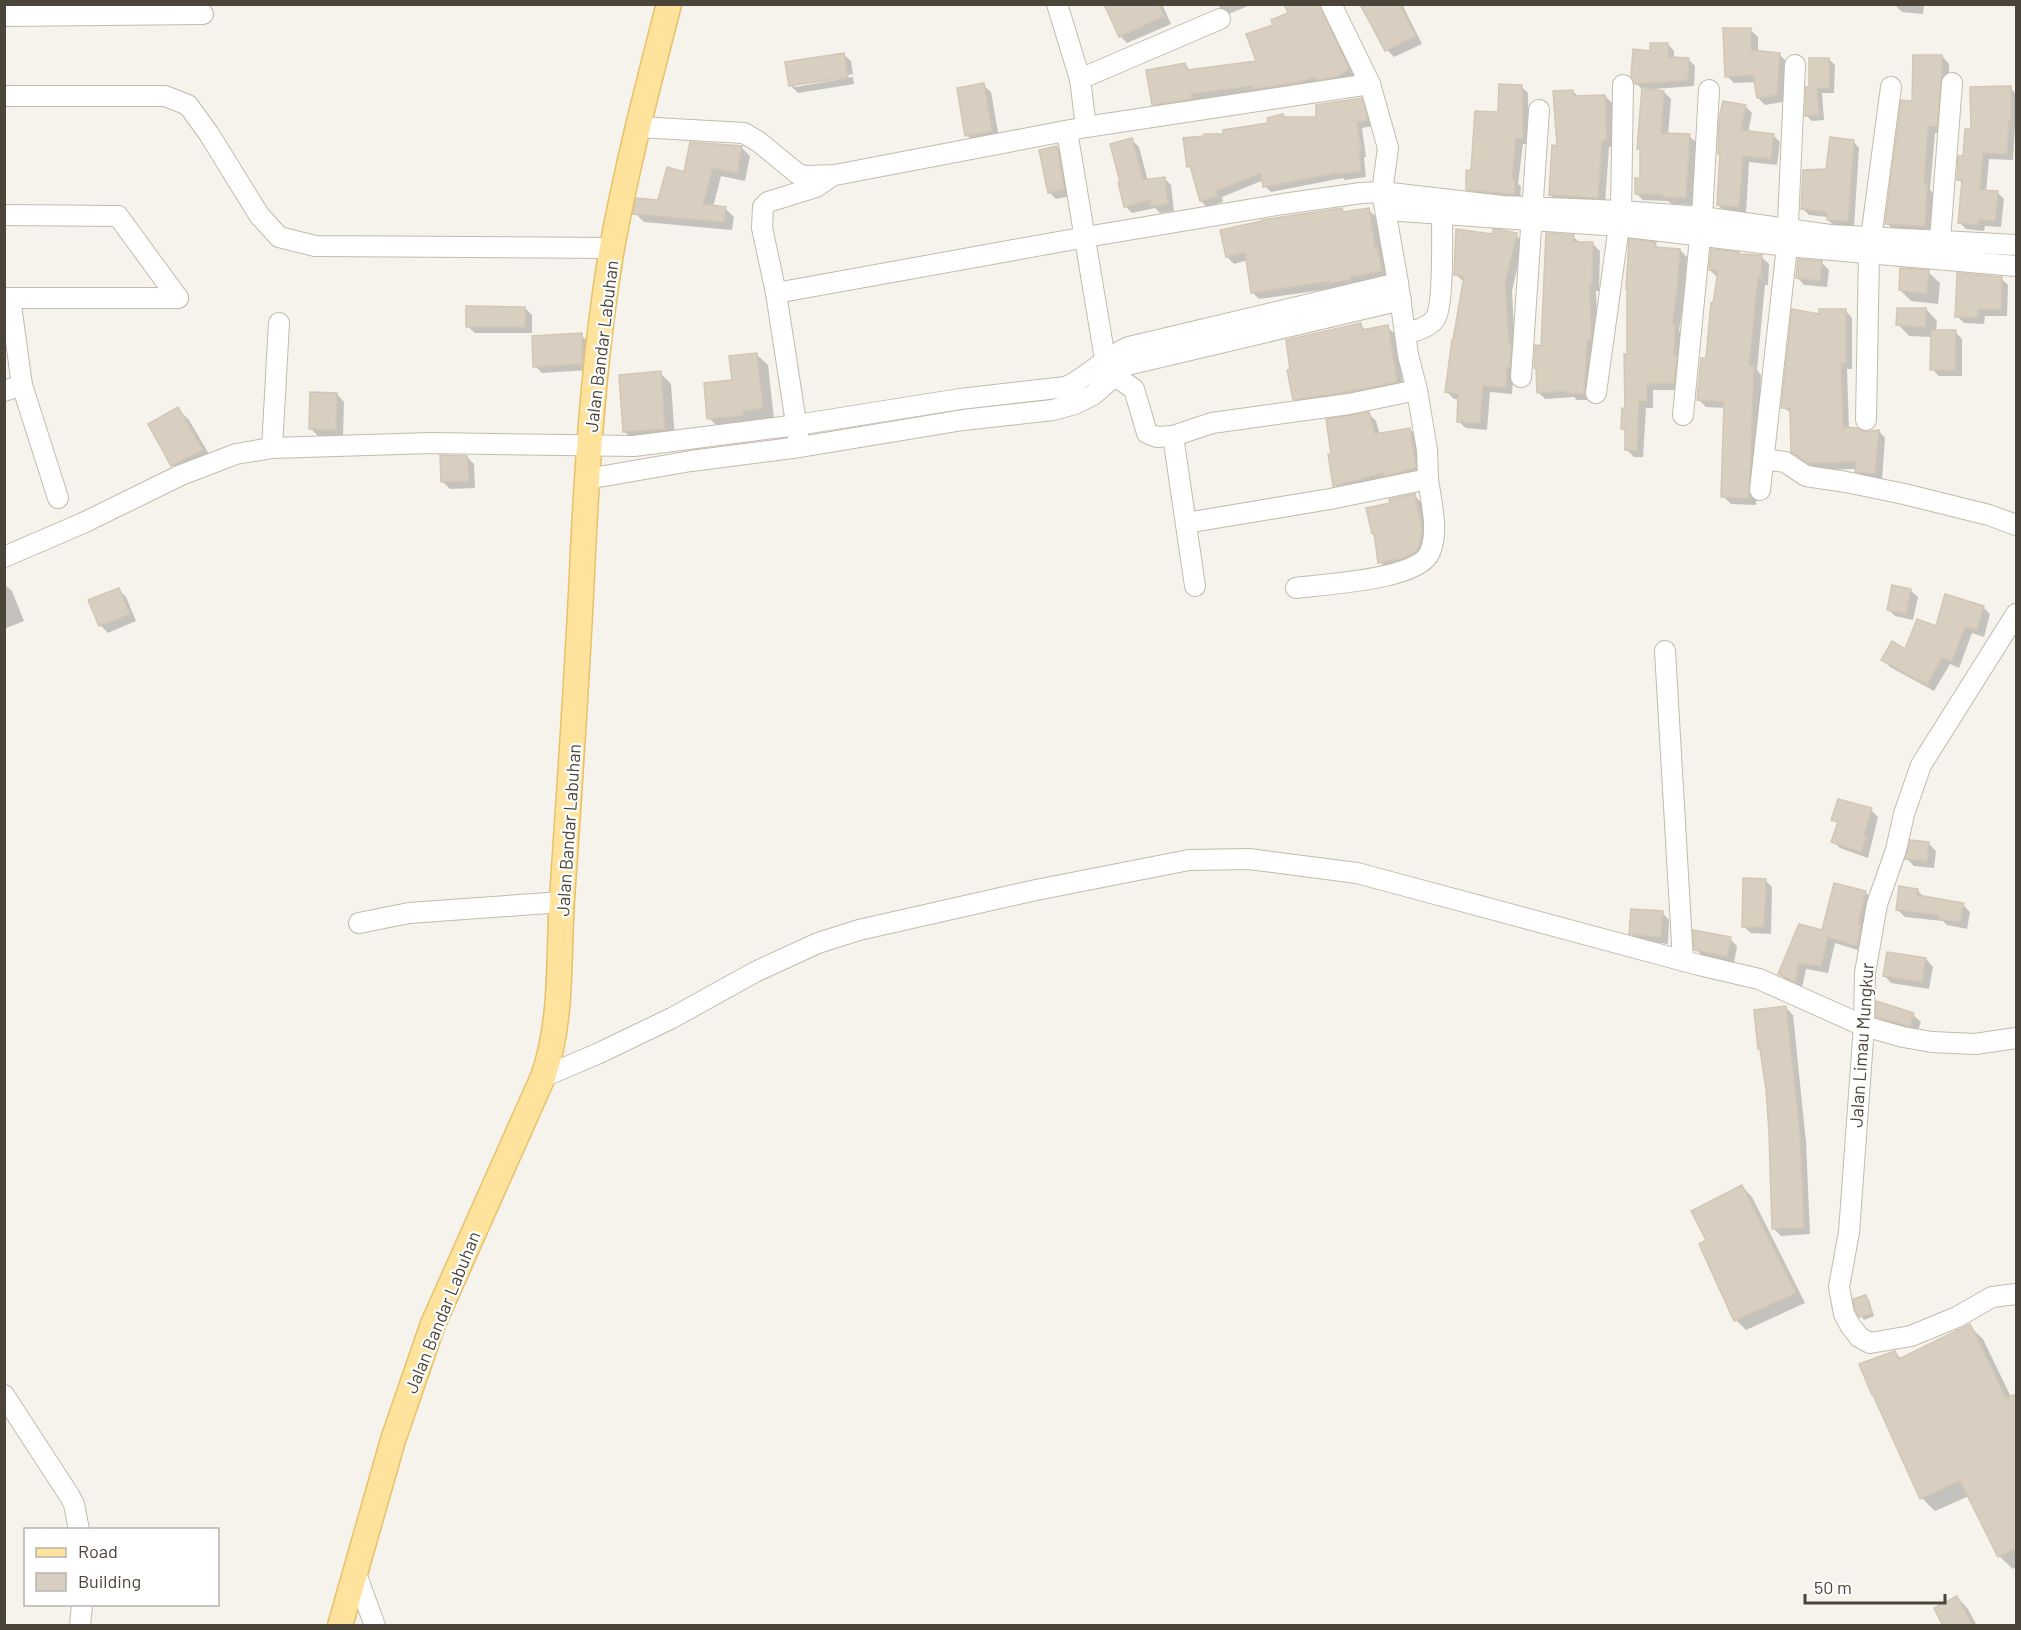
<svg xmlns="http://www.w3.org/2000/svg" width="2021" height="1630" font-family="Barlow,sans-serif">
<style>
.shadow{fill:#0003}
.building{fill:#d8cfc1;stroke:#d3c7b4;stroke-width:1.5}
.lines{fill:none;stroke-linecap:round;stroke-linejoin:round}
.minor-casing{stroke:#c2bbae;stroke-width:22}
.major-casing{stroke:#e6c16a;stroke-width:27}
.minor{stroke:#fff;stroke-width:20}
.major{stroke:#ffe39c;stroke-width:24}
.labels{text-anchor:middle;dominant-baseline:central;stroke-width:4.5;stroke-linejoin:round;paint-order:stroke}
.street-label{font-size:18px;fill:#4b4439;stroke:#fff}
</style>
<rect width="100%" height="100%" fill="#f6f3ec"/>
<g class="shadow">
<polygon points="1105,4 1162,4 1171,24 1127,43 1120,36"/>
<polygon points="1217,4 1247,4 1248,6 1226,15"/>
<polygon points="1285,4 1322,4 1356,77 1161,112 1154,104 1185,64 1191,71 1258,62 1275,25 1290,13"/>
<polygon points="1361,4 1402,4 1422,44 1394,57 1387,50"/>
<polygon points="1894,4 1924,4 1923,14 1902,12"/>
<polygon points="1751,30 1758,37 1758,53 1780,55 1787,62 1783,102 1765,105 1758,98 1756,82 1734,83 1727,76"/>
<polygon points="1668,44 1674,51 1674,59 1688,59 1695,66 1694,86 1654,89 1664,92 1671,99 1668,135 1689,136 1696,142 1693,205 1672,204 1668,201 1643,200 1636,193 1641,180 1641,151 1639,148 1643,90 1636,83 1651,53"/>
<polygon points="843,54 851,61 853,74 795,84 795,87 853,77 854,84 798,93 791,86"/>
<polygon points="1942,56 1949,64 1949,84 1943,133 1935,133 1930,190 1934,194 1932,233 1894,231 1887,223 1914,103"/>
<polygon points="1829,59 1835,65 1834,93 1822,93 1824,120 1812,121 1806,115 1810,88"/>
<polygon points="983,85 991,92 999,138 974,143 967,135"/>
<polygon points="1521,86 1528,93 1529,144 1523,144 1518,184 1521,186 1520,201 1474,196 1467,189 1473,172 1500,114"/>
<polygon points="2010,87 2016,94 2016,127 2015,127 2013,160 1989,159 1986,192 1997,192 2004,199 2001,227 1985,226 1984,231 1966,229 1960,223 1963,184 1958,179 1973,131"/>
<polygon points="1573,91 1579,97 1605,96 1612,103 1613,147 1609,147 1605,205 1557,202 1550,195 1559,148"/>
<polygon points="1361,100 1367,106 1373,126 1362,128 1366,157 1364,157 1366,177 1345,180 1343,178 1271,192 1265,186 1264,180 1222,197 1223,202 1207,207 1201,201 1193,170 1189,166 1225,136 1270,124 1283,115 1286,118 1318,118"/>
<polygon points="1745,106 1752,113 1748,133 1773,135 1780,142 1777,165 1749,162 1746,213 1725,212 1718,205 1722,156 1719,153"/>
<polygon points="1132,140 1139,147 1148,181 1164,178 1171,185 1174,211 1160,213 1155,208 1132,213 1125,206 1122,183"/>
<polygon points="1853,141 1859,148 1854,227 1834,226 1828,220 1828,217 1809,215 1803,209 1828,170"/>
<polygon points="741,147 750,156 745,181 721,176 713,207 725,208 734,217 732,230 644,222 635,213 659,202 685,174"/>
<polygon points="1057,147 1064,155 1071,196 1056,199 1049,192"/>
<polygon points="1342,209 1346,213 1368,209 1375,216 1388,277 1336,288 1259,299 1252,292 1248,260 1234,264 1227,257"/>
<polygon points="1516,235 1523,242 1512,291 1515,350 1512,394 1490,392 1487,430 1466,428 1458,421 1460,399 1454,399 1447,392 1464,282 1455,274 1493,236"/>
<polygon points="1573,236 1580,243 1593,244 1600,251 1599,291 1596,291 1598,345 1591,400 1577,400 1574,397 1545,399 1538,392 1537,370 1535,368"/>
<polygon points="1655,244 1660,249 1680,250 1687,257 1684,298 1679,331 1681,333 1680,390 1653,390 1653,408 1646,408 1643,457 1634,457 1627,450 1626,433 1622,428 1626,410 1628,355"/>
<polygon points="1741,256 1761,257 1769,264 1768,285 1765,285 1757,370 1761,375 1756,505 1731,504 1723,496 1726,408 1706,407 1698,399 1708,360 1718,278 1710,270"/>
<polygon points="1822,263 1829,270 1827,287 1804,285 1797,277"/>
<polygon points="1928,272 1940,283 1938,304 1911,301 1900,290"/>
<polygon points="2001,278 2008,285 2007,316 1985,316 1984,324 1964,323 1957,316"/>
<polygon points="525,308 532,315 532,333 475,333 467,326"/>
<polygon points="1926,309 1937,321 1936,332 1955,332 1962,339 1962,376 1939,376 1932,369 1932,337 1909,336 1898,324"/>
<polygon points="1845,310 1852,318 1852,369 1847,369 1849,429 1865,433 1879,431 1885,438 1882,480 1864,478 1857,471 1857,469 1817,470 1800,459 1792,451 1792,414 1783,407 1821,316"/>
<polygon points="1361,325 1366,331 1387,327 1395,334 1404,389 1301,406 1294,399"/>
<polygon points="581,335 588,342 589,370 542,373 535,366"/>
<polygon points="756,354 768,365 774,419 720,429 709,418"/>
<polygon points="660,373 671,384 675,440 636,443 625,432"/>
<polygon points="337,394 344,402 343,437 318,436 311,429"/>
<polygon points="178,409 189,420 213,461 184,477 173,465 150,425"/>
<polygon points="1369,414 1376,421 1380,435 1410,429 1417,437 1422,474 1342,493 1335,485 1333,455"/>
<polygon points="467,457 474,464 475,488 450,489 443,482"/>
<polygon points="1415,496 1422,503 1429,537 1428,549 1387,569 1380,562 1376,536 1373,533 1392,504"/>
<polygon points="4,584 12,591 24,621 4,629"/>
<polygon points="119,590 126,597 136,621 108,633 100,625"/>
<polygon points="1910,590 1918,597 1913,620 1895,616 1888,609"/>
<polygon points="1983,607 1990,614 1984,637 1972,633 1959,668 1950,664 1934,691 1890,667 1883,660 1906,651 1937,628"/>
<polygon points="1871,810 1878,817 1868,858 1840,848 1833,841 1839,825 1833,819"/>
<polygon points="1928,843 1936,851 1934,868 1914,866 1907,859"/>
<polygon points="1765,880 1772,887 1771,934 1751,933 1743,926"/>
<polygon points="1835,885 1866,893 1873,900 1864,952 1835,943 1828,973 1806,969 1802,988 1787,981 1780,974 1823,932"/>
<polygon points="1917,890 1925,898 1963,905 1970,912 1967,929 1947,925 1943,921 1905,917 1898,910"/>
<polygon points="1662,912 1669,920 1668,944 1638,941 1631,933"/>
<polygon points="1730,939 1737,946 1734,963 1703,957 1696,949"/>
<polygon points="1926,959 1933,967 1929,989 1891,983 1884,975"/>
<polygon points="1786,1008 1793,1015 1806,1142 1810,1234 1781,1236 1774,1229"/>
<polygon points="1913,1015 1921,1022 1917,1032 1885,1024 1878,1016"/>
<polygon points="1742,1186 1752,1197 1805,1303 1746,1330 1736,1320 1708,1241"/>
<polygon points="1866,1297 1869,1300 1874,1316 1864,1320 1861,1316"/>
<polygon points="1969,1326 1983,1339 2011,1397 2016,1395 2016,1567 2013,1569 1999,1556 1969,1496 1935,1511 1922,1498 1895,1353 1902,1359"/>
<polygon points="1957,1597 1968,1609 1977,1626 1945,1626"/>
</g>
<g class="building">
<polygon points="1104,4 1159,4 1164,16 1119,37"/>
<polygon points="1284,4 1319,4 1349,69 1337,77 1315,80 1315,77 1300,82 1273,86 1252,89 1252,86 1191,94 1192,99 1152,105 1146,70 1185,63 1187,70 1256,61 1246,34 1273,25 1271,20 1288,13"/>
<polygon points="1360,4 1399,4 1416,36 1385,51"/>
<polygon points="1723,28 1751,28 1751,50 1780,53 1777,95 1757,98 1753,75 1725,77"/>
<polygon points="1650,43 1668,43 1668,57 1689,58 1688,80 1635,84 1631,76 1633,49 1650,51"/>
<polygon points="844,53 848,77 789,86 785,62"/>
<polygon points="1913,55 1942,55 1942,76 1937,127 1928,126 1924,185 1927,185 1925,226 1885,224 1901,100 1912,101"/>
<polygon points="1809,58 1829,58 1829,88 1817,88 1819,115 1805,116 1806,87 1809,87"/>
<polygon points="984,83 992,131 965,136 957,88"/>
<polygon points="1499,84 1522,85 1523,138 1516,138 1512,178 1515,178 1514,194 1466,190 1466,170 1471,170 1475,111 1498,112"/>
<polygon points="2011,86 2011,121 2009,121 2007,154 1983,153 1980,190 1998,191 1995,221 1979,220 1978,225 1958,223 1962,180 1957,180 1958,156 1963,156 1965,129 1971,129 1970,87"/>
<polygon points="1642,87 1664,91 1661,133 1690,134 1686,198 1663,197 1663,194 1635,194 1635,178 1640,178 1640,149 1637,149"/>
<polygon points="1573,90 1574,96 1605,95 1607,140 1602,141 1598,198 1549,195 1552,145 1557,146 1553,91"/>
<polygon points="1362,98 1368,120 1357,122 1361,151 1359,151 1361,171 1337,175 1337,173 1263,187 1261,173 1216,191 1218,197 1200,201 1190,166 1187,167 1183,138 1204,136 1204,134 1223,134 1223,130 1268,123 1267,118 1283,114 1284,117 1316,117 1316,105"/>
<polygon points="1723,101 1746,105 1741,130 1774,134 1771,159 1743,156 1739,207 1717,205 1720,154 1718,154 1719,118"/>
<polygon points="1830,137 1854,140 1848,221 1827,220 1827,212 1801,209 1803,170 1826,169"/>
<polygon points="1132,138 1143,180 1165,177 1168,204 1151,206 1151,200 1124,207 1118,182 1120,182 1110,144"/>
<polygon points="690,142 742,146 737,173 713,168 703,204 726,207 724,222 633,214 636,198 658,200 667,167 684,172"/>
<polygon points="1057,146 1064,189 1048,193 1039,150"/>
<polygon points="1342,208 1343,212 1369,208 1375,248 1377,247 1382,271 1350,277 1351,280 1329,283 1329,281 1251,293 1245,253 1226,257 1220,230 1262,221 1262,220"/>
<polygon points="1456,229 1492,234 1493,229 1502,230 1517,233 1505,283 1509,344 1511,344 1510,367 1507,367 1506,388 1483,386 1480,423 1457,422 1458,394 1445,392 1452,340 1453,340 1464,276 1454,275"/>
<polygon points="1546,233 1574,235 1573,242 1593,242 1592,285 1590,285 1591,339 1587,339 1584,394 1568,393 1568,391 1537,393 1536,368 1534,368 1535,345 1541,346"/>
<polygon points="1629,239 1656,242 1655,247 1680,249 1677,291 1672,325 1675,325 1674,356 1677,356 1674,383 1647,384 1647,401 1639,401 1637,451 1625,450 1625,429 1621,429 1622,408 1625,409 1624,354 1627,354 1627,289 1626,289"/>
<polygon points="1711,249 1739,252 1739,254 1762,255 1761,278 1758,277 1749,365 1754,366 1749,498 1721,497 1724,402 1697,400 1701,358 1706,358 1711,303 1713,303 1718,271 1709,270"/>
<polygon points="1798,259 1822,261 1820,281 1796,278"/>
<polygon points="1900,268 1929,270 1927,294 1899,290"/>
<polygon points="1957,273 2002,277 2001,309 1978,309 1978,317 1955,317"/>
<polygon points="466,306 525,307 525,327 466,327"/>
<polygon points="1897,308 1926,308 1925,327 1896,325"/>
<polygon points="1792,309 1819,314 1819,309 1846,309 1846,363 1841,363 1843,427 1857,428 1865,432 1879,430 1875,474 1855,472 1856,462 1808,463 1791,452 1790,408 1781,408"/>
<polygon points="1361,323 1362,330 1388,325 1397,382 1347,392 1293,400 1287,370 1290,370 1286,340"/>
<polygon points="1931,330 1956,330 1955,370 1930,370"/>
<polygon points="582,333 582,364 533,367 532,336"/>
<polygon points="757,353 763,408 743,411 743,415 707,419 704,383 732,380 729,356"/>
<polygon points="661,371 665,429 623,432 619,375"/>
<polygon points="310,392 337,393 336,430 309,429"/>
<polygon points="178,407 203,450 171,466 148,424"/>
<polygon points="1369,412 1375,434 1410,428 1416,468 1384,476 1384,473 1333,486 1328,454 1331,454 1326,419"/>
<polygon points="440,455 467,456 469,481 441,482"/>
<polygon points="1415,494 1422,529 1419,546 1415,552 1404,558 1378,563 1374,533 1372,534 1366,508 1390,503 1389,499"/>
<polygon points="1892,585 1911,589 1906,614 1887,610"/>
<polygon points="119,588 130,614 99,626 88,600"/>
<polygon points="1945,594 1984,606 1977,630 1965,627 1952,661 1942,658 1927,685 1881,660 1892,641 1905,649 1917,619 1936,626"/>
<polygon points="1838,799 1872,808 1864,835 1867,836 1861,852 1831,842 1838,822 1831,820"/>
<polygon points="1910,840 1929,842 1927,861 1905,859"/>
<polygon points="1743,878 1766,879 1764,927 1742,927"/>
<polygon points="1834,883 1866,891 1858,925 1861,926 1857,946 1828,937 1821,966 1799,963 1795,982 1778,974 1799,924 1822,930"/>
<polygon points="1899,886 1918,889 1917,895 1964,903 1960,922 1938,919 1939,915 1896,910"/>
<polygon points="1631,909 1663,911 1661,937 1629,934"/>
<polygon points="1693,930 1731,937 1727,956 1694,950"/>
<polygon points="1887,952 1926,958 1922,982 1883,976"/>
<polygon points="1876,1001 1914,1013 1910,1026 1876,1017"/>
<polygon points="1786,1006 1800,1134 1804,1228 1772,1229 1769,1132 1766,1090 1760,1049 1758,1049 1754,1010"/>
<polygon points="1742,1185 1796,1293 1734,1321 1699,1244 1706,1240 1691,1211"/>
<polygon points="1866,1295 1872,1313 1859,1317 1855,1310 1853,1299"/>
<polygon points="1970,1324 2006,1398 2016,1394 2016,1548 1998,1557 1960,1481 1920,1499 1873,1395 1872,1395 1859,1364 1895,1351 1899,1359"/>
<polygon points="1957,1596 1973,1626 1943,1626 1934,1608"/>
</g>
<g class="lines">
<g class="minor-casing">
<g id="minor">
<polyline points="1057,4 1080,79"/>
<polyline points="4,16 203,14"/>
<polyline points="4,96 165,96 188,105 209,134 259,215 279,237 315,246 612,248"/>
<polyline points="638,127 744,133 759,142 798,174 805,176 835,175 1086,127 1370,84"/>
<polyline points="1086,127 1080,79 1220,19"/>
<polyline points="1067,131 1105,359 1113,375 1134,389 1147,433 1157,437 1173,436"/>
<polyline points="1386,210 1619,226 1787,246 2016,266"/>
<polyline points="4,215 118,216 178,298"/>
<polyline points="1939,253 1952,83"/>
<polyline points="776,293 1086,237 1283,204 1361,193 1382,192 1502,206 1621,211 1702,217 1830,235 2016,245"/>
<polyline points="4,298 178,298"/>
<polyline points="10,298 22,385 58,498"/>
<path d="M1405 333C1416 331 1428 328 1435 319 1444 306 1442 233 1442 214"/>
<polyline points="1521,377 1539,110"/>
<polyline points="4,391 22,385"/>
<polyline points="1596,393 1621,211 1623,85"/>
<polyline points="1683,415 1702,217 1709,90"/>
<polyline points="1866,420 1869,253 1891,87"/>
<polyline points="798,436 776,293 762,228 763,207 768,202 816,187 832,176"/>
<polyline points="272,448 279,323"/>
<polyline points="1764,459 1785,462 1806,476 1846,482 1904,494 1989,515 2016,525"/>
<polyline points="587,479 691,461 800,447 963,420 1053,410 1075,404 1093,395 1127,365 1401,300"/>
<polyline points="1760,490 1787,246 1795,65"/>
<polyline points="1186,523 1330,499 1428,479 1427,450 1417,390"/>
<path d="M4 557 83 523 181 475 236 454 272 448 431 443 634 446 797 425 960 399 1066 387C1089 376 1105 357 1129 347L1398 283"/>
<polyline points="1195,586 1173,436 1212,423 1349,404 1417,390 1408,355 1398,283 1382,192 1388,148 1370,84 1331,4"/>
<path d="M1296 588C1324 584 1420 580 1430 552 1439 530 1431 502 1428 479"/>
<polyline points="2016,614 1921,765 1904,814 1896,850 1877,904 1865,973 1864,1026 1849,1232 1839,1287 1844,1314 1850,1325 1859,1337 1870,1343 1911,1336 1957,1317 1992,1297 2016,1294"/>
<polyline points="1665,651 1683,961"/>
<polyline points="359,923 409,913 562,902"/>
<polyline points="543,1077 597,1054 672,1018 755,972 818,943 859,930 1036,890 1189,860 1249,859 1357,873 1699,965 1759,979 1864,1026 1903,1037 1932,1042 1975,1044 2016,1038"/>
<polyline points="4,1395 69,1495 74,1504 79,1530"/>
<polyline points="355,1571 375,1626"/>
<polyline points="80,1626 82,1604"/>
</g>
</g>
<g class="major-casing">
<path id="major" d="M340 1626 393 1440 433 1324 543 1077C563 1020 558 958 562 899 570 783 578 667 583 551 588 451 595 348 612 248 627 166 648 85 669 4"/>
</g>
<use href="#minor" class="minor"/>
<use href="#major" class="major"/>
</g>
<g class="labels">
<g class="street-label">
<text transform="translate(601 346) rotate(-83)">Jalan Bandar Labuhan</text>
<text transform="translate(568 830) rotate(-86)">Jalan Bandar Labuhan</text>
<text transform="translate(1861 1045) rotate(-86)">Jalan Limau Mungkur</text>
<text transform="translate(442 1312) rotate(-68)">Jalan Bandar Labuhan</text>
</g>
</g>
<rect width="2021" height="1630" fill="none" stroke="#4b4439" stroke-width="12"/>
<rect x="24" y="1528" width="195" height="78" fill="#ffffff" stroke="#b7b4b0" stroke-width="1.5"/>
<rect x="36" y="1548" width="30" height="9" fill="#ffe39c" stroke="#b7b4b0" stroke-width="1.5"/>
<text x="78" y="1558" font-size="18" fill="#4b4439">Road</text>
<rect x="36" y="1573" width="30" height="18" fill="#d8cfc1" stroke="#b7b4b0" stroke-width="1.5"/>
<text x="78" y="1588" font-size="18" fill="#4b4439">Building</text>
<path d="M1805 1594v9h140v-9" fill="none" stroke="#4b4439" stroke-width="3"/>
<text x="1814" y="1594" font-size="18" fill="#4b4439" stroke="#ffffff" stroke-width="4.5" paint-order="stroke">50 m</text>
</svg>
